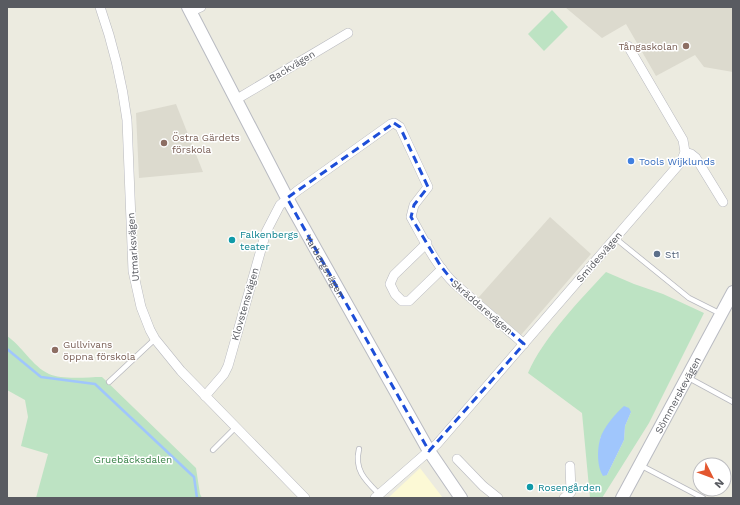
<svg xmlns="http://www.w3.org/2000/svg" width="740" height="505" font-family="'Work Sans',sans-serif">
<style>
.commercial{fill:#fcf9d5}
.education{fill:#dcdace}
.green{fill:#bde3c3;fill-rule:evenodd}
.water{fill:#a0c6fc}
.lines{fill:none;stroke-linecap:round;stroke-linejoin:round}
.stream{stroke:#a0c6fc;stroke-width:2.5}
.lane-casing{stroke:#b8b9bf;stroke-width:6}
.street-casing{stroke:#b8b9bf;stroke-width:10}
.secondary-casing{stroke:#b9bbc2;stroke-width:14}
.lane{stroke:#fff;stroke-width:4.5}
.street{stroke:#fff;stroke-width:9}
.secondary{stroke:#fff;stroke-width:12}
.marked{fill:none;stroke:#1d4ed8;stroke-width:3;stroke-dasharray:8 5;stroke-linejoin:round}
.education-dot{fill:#8d6e63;stroke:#fff;stroke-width:1.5}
.shop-dot{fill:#3f7fe0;stroke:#fff;stroke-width:1.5}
.culture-dot{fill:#0f9aa8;stroke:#fff;stroke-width:1.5}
.service-dot{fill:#5c6f8a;stroke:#fff;stroke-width:1.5}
.labels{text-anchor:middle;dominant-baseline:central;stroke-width:3;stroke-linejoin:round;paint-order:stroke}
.education-label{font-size:10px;fill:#785e54;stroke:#fff;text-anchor:start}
.street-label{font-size:10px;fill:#595b61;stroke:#fff}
.shop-label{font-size:10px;fill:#366cbe;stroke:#fff;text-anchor:start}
.culture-label{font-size:10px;fill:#0d838f;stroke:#fff;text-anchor:start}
.service-label{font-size:10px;fill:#4e5e75;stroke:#fff;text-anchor:start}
.park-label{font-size:10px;fill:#378245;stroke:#fff}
</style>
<rect width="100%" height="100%" fill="#ecebe0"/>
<polygon class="commercial" points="420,468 443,498 388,498"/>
<g class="education">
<polygon points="565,7 733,7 733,72 704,67 695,55 656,76 626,24 602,38"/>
<polygon points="176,104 203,172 139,178 136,113"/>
<polygon points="550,217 591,254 521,335 478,298"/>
</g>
<g class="green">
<polygon points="552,10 568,27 544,51 528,34"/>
<path d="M606 272 634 284 663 294 704 313 649 423 602 498H590L582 413 528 373C543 338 580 300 606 272ZM631 412 625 426 624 440 607 475 599 462 600 438Z"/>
<path d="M7 336C22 346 32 366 49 374 62 380 87 377 102 377L196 468 200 494 202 498H36L48 454 21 446 28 417 25 400 7 390Z"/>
</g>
<path class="water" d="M624 406 629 408 631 412 625 426 624 440 607 475 603 476C597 467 597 450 600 439 603 428 616 413 624 406Z"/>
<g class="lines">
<polyline class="stream" points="7,349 41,377 95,384 194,477 197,498"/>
<g class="lane-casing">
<g id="lane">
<polyline points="615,238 689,298 721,314"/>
<polyline points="687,377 733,402"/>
<polyline points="109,382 155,339"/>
<path d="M359 449C354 470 365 480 379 494"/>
<polyline points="213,450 236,427"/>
<polyline points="640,465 703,498"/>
</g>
</g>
<g class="street-casing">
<g id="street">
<path d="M100 7C113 44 122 81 127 120L133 271 141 307 150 330 155 339 181 371 305 498"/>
<polyline points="190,12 201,7"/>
<polyline points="237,99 348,33"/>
<polyline points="685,152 691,154 696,158 723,202"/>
<polyline points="427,243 394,275 390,284 395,294 402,301 409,301 442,269"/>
<path d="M205 396 224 374 228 366 266 232 280 205 297 191 391 124 394 123 400 127 428 187 414 205 411 217C424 240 436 266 455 284L524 344"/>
<polyline points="457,459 483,486 498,498"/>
<polyline points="375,498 437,444 681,162 685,152 683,140 628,46"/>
<polyline points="564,498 571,492 570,466"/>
</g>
</g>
<g class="secondary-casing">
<g id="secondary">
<path id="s1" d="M188 7 287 198 429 451 461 498"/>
<path id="s2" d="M622 498 733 292"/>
</g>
</g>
<use href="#lane" class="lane"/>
<use href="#street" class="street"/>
<use href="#secondary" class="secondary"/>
</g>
<path class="marked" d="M394 123 400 127 428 187 414 205 411 217 440 265 455 284 524 344 429 451 287 198Z"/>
<g class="education-dot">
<circle cx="686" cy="46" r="4"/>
<circle cx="164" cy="143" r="4"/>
<circle cx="55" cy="350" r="4"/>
</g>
<circle class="shop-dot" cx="631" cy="161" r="4"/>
<g class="culture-dot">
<circle cx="232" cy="240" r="4"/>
<circle cx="530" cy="487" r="4"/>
</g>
<circle class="service-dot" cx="657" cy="254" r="4"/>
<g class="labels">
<g class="education-label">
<text x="678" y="46" text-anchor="end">Tångaskolan</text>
<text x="172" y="137">Östra Gärdets<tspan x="172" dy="12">förskola</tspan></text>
<text x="63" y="344">Gullvivans<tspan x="63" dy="12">öppna förskola</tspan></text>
</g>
<g class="street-label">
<text transform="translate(292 66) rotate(-31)">Backvägen</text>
<text transform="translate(133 247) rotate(-94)">Utmarksvägen</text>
<text transform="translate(599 257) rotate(-49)">Smidesvägen</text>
<text stroke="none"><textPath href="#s1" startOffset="293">Varbergsvägen</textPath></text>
<text transform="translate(245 304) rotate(-74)">Klovstensvägen</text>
<text transform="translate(482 307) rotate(41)">Skräddarevägen</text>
<text stroke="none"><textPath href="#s2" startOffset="117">Sömmerskevägen</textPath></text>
</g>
<g class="shop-label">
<text x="639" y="161">Tools Wijklunds</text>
</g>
<g class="culture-label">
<text x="240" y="234">Falkenbergs<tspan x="240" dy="12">teater</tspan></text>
<text x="538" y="487">Rosengården</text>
</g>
<g class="service-label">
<text x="665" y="254">St1</text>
</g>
<g class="park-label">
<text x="133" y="459">Gruebäcksdalen</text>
</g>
</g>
<rect width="740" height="505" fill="none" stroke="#595b61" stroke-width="16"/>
<g transform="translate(712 477) rotate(132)"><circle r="19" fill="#ffffff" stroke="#bdbdc0"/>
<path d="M0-3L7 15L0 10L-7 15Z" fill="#e3572f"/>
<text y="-6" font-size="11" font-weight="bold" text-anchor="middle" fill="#595b61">N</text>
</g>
</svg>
